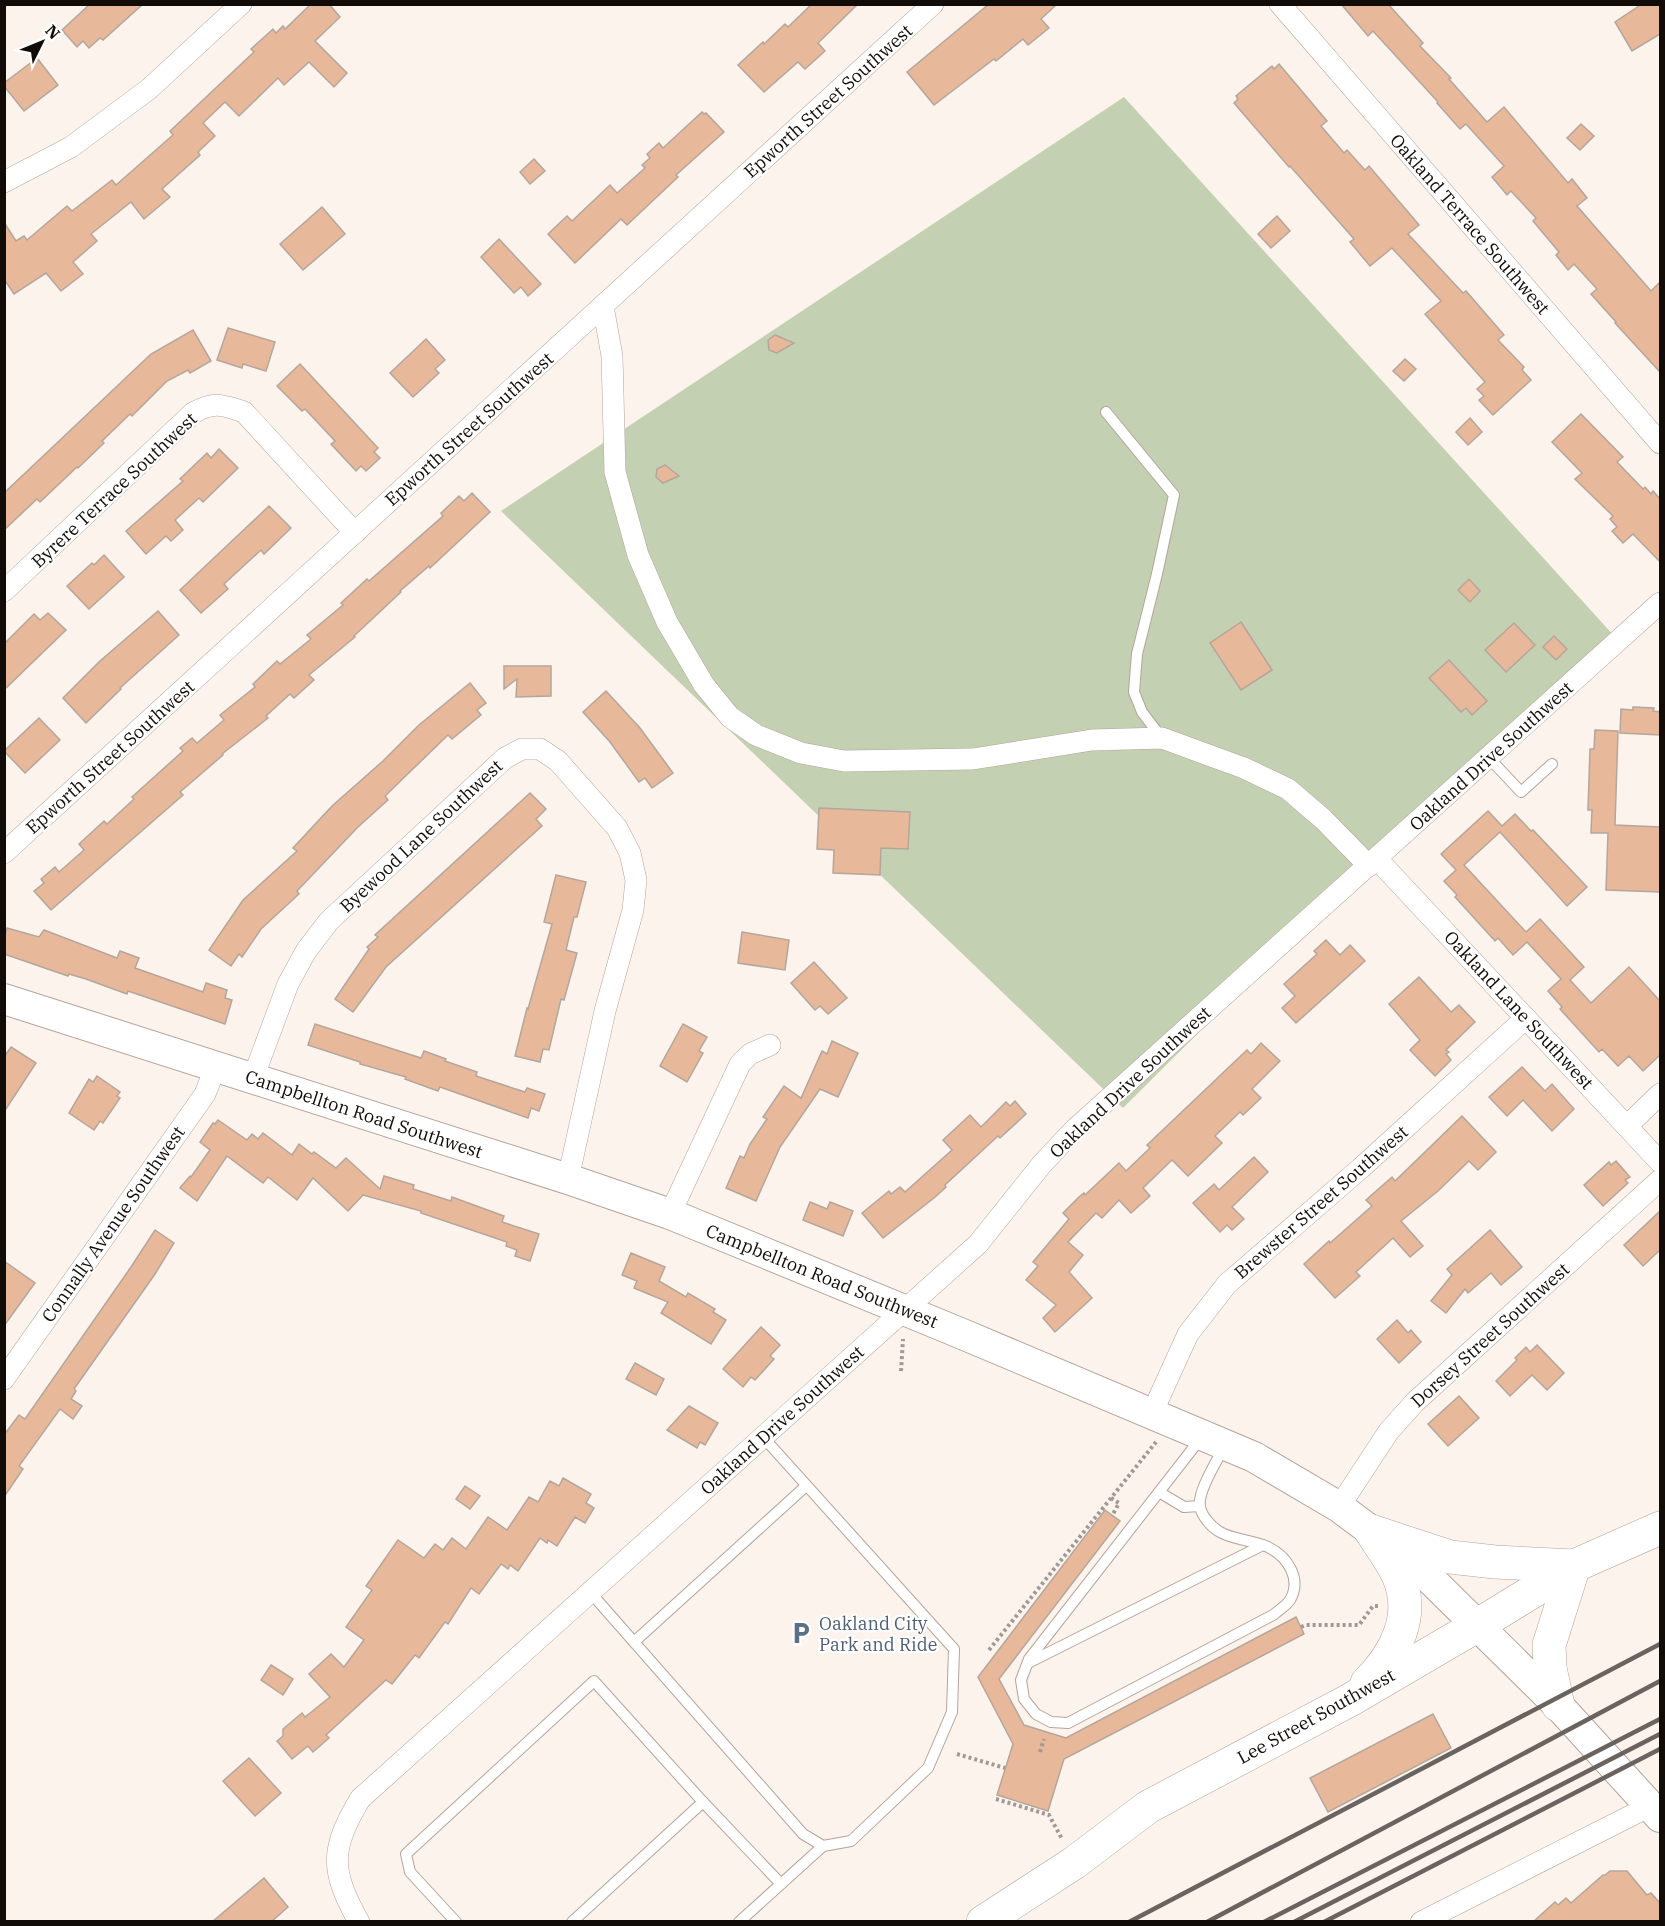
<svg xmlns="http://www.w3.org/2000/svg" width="1665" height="1926" font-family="'IBM Plex Serif',serif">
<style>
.green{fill:#c3d1b2}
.building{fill:#e8b89a;stroke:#b5a69c;stroke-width:1.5}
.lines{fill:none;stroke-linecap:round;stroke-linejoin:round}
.service-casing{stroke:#b4a49b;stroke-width:12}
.minor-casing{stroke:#b4a49b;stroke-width:22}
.secondary-casing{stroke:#b4a49b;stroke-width:32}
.primary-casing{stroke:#b4a49b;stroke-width:34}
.path{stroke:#a19994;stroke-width:4;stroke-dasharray:3 3;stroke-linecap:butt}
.service{stroke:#fff;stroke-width:10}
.minor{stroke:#fff;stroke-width:21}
.secondary{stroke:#fff;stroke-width:30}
.primary{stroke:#fff;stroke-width:33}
.rail{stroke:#6b635f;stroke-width:4.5}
.labels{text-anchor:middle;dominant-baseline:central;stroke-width:4.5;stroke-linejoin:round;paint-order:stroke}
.street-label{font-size:18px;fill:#120c09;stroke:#fff}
.service-label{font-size:18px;fill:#4e5e75;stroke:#fff;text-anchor:start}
</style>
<rect width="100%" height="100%" fill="#fdf3ed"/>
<polygon class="green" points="1124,97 1616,638 1384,848 1123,1108 501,511"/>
<g class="building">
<polygon points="90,4 143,4 103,40 100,38 89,48 83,41 77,47 62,30"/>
<polygon points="311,4 329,4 340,17 315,41 347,73 334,87 309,62 284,85 278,78 239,116 225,102 203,123 215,136 198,152 200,155 162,189 170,197 144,219 131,202 91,234 97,241 73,262 83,274 61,291 46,273 14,294 4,279 4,222 16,241 24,236 27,240 67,206 72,211 112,180 116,185 173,135 170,131 254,52 251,49 273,29 276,33 283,26 285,29"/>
<polygon points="812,4 858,4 818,43 825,51 805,69 798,62 764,92 738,65 763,42 764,44 785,24 788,27"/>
<polygon points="989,4 1057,4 1041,19 1049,28 1028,45 1023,39 996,61 994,59 934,105 907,72"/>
<polygon points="1341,4 1388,4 1423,43 1420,46 1451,78 1449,79 1487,122 1504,107 1568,183 1572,179 1587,198 1577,206 1651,291 1660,282 1660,372 1615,323 1616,322 1591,294 1597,289 1574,264 1568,270 1556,255 1559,252 1533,221 1536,218 1511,191 1507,195 1492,177 1504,166 1466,124 1460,129 1437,103 1438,102 1373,31 1368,36"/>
<polygon points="1642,4 1660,4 1660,34 1632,51 1615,22"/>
<polygon points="37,58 58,85 24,111 4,86 4,83"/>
<polygon points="1279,64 1327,121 1321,126 1344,153 1347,150 1365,170 1369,166 1419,225 1408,234 1463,293 1466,291 1504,335 1498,340 1524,367 1522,370 1531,380 1493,415 1479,400 1484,396 1477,389 1485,382 1425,314 1441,301 1392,248 1370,266 1350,242 1354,239 1290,166 1289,167 1234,103 1238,99 1236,96 1272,66 1274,69"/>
<polygon points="702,112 704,114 706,113 724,132 676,175 678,177 627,225 621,219 575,263 548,234 567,216 572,221 610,185 617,193 645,168 642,165 650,158 647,154 659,143 663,148"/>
<polygon points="1581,124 1594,136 1580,150 1567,138"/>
<polygon points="534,159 545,171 530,184 520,172"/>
<polygon points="322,207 345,234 303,270 280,244"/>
<polygon points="1277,216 1290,231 1271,248 1258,234"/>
<polygon points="499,239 541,284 528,296 521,287 514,293 481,257"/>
<polygon points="228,328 275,342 266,371 243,364 242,368 217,360"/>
<polygon points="193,330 211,361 190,373 188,370 167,381 132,416 130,414 102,441 104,443 78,468 77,467 40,502 37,499 4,530 4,493 151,354"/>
<polygon points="775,335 794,343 777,353 769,350 768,340"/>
<polygon points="426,339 445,360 435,369 439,373 413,397 390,373"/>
<polygon points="1405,359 1416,369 1404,381 1393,371"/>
<polygon points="300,364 378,448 374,452 380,458 366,471 361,466 356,471 331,444 335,441 305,409 302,411 277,386"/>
<polygon points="1581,414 1623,457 1617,462 1643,489 1645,487 1651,494 1653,491 1660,499 1660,562 1633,534 1623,543 1612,531 1617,527 1610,519 1613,516 1575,479 1582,473 1552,442"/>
<polygon points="1470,418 1482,432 1468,445 1456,432"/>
<polygon points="219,449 238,468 203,502 199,498 175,520 183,530 171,541 166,536 146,554 126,531 183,481 180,479 207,453 211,458"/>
<polygon points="665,465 679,476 663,483 656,477 657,469"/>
<polygon points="472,493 490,512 430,568 429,566 400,591 401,592 354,636 355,637 309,675 314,680 294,698 290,694 266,716 268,718 222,754 223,755 180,792 183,795 51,910 34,891 44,883 41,879 55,867 59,872 84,850 79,844 104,821 107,824 134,799 132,797 183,751 180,748 192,738 197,743 224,720 220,715 255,687 253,684 277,661 280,664 311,639 307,635 343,605 341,603 367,579 369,581 443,516 441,513 459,496 464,501"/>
<polygon points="269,506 291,528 264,554 261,550 224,584 228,589 201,613 180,590"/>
<polygon points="104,555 124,577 89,609 67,586 92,563 94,565"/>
<polygon points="1469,579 1480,591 1470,602 1458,590"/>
<polygon points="158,611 179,635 120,688 121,689 86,723 63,698 100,661"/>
<polygon points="48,613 66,630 4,690 4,644 34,614 40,620"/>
<polygon points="1241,622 1272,670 1241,690 1210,643"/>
<polygon points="1514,623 1535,645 1506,672 1485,650"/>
<polygon points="1554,636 1567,649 1556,660 1543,647"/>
<polygon points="1449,660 1487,701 1472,715 1466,708 1461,712 1429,678"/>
<polygon points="504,666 551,666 551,696 516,697 517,679 504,689"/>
<polygon points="470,683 486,703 477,710 481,715 452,739 448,735 385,796 388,800 358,827 297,891 299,894 261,929 242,957 239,954 231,966 209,950 243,900 297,851 293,848 332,806 383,761 419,725"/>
<polygon points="606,691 640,728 673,773 652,788 645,778 639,782 610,742 583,712"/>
<polygon points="1633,707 1654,708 1653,711 1660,712 1660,735 1620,733 1621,709 1633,710"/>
<polygon points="39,718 60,740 25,773 4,751"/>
<polygon points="1595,730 1618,731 1615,825 1660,827 1660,892 1606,890 1608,833 1591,833 1592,810 1588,810 1590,749 1594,749"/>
<polygon points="530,793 546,809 536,819 542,826 386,967 353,1012 335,999 369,949 367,947 378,937 375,935"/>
<polygon points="819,808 910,812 908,849 881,848 880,875 833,873 834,850 817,849"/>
<polygon points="1488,811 1502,826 1515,814 1531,831 1533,830 1587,887 1567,906 1500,832 1464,865 1526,932 1540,919 1584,967 1570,980 1591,1003 1629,967 1660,1001 1660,1055 1643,1071 1629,1056 1618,1066 1602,1049 1599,1052 1560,1009 1562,1007 1548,991 1561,979 1527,942 1513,955 1498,938 1495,941 1455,897 1457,895 1444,881 1456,870 1441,854"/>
<polygon points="556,875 586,882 577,917 574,917 566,950 577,953 564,1000 561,999 549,1050 543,1049 540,1062 515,1056 527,1008 528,1009 552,924 544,922"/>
<polygon points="7,928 39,937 44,930 117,958 120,951 139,958 135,968 203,992 206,983 227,990 225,998 232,1000 225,1024 128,991 127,994 86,979 69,974 68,976 4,954 4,939"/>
<polygon points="742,932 789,940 785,970 738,963"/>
<polygon points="1326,940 1340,955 1350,945 1365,961 1296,1023 1282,1008 1295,996 1284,984 1317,954 1314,951"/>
<polygon points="814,962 847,998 828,1014 820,1006 815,1010 791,983"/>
<polygon points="1419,977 1451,1012 1459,1005 1475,1022 1446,1050 1449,1052 1446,1054 1451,1060 1435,1076 1410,1050 1420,1040 1389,1004"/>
<polygon points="315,1024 421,1058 424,1051 446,1059 445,1061 477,1072 476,1076 525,1092 527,1088 545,1094 539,1111 531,1108 528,1118 440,1087 438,1091 405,1079 406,1077 360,1064 360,1062 308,1045"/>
<polygon points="683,1024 707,1037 699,1051 703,1053 687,1082 660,1066"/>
<polygon points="832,1041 858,1053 838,1097 820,1089 780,1147 756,1201 726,1188 740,1156 744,1158 750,1144 767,1119 763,1117 784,1086 801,1098 822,1051 827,1054"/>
<polygon points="1261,1043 1280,1061 1252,1089 1261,1098 1243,1115 1240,1112 1215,1136 1222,1143 1188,1176 1172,1160 1143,1188 1150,1196 1131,1213 1119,1200 1102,1218 1096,1213 1068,1242 1083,1255 1069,1272 1092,1298 1055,1332 1043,1318 1056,1305 1026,1280 1038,1266 1033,1262 1069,1219 1063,1213 1079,1197 1084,1193 1085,1195 1119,1163 1126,1171 1150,1148 1147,1145 1247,1050 1251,1054"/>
<polygon points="11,1047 36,1063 4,1112 4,1057"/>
<polygon points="1522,1067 1545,1091 1552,1084 1574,1109 1552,1131 1523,1100 1507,1116 1489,1097"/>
<polygon points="97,1076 120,1092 117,1096 120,1098 103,1123 100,1121 94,1130 69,1113 89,1079 93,1082"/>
<polygon points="1015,1101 1026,1114 1000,1138 998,1136 945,1185 946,1187 934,1198 883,1238 862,1213 889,1191 891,1194 900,1187 905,1192 952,1150 943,1140 970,1115 981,1127 1006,1102 1010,1106"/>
<polygon points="1462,1116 1496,1152 1478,1170 1469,1161 1438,1191 1401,1221 1423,1246 1410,1257 1393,1238 1356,1272 1360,1276 1335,1298 1304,1264 1329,1241 1330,1243 1372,1206 1366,1200 1392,1177 1395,1181"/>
<polygon points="218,1120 247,1140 252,1134 258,1139 263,1133 292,1155 299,1144 312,1154 314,1152 336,1168 346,1158 380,1189 384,1176 414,1185 413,1189 451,1201 452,1197 504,1216 502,1222 539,1234 530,1261 515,1256 517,1250 506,1246 507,1242 421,1213 421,1211 363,1195 348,1211 313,1178 297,1200 268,1177 263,1183 227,1156 197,1201 180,1188 190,1176 191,1177 210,1150 200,1142 213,1123 215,1124"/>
<polygon points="1254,1157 1268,1172 1232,1207 1244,1219 1232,1230 1227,1225 1220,1232 1193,1203 1214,1184 1219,1190"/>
<polygon points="1616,1161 1630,1177 1625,1180 1628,1183 1603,1206 1584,1185 1609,1162 1611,1165"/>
<polygon points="810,1202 827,1209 830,1202 853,1211 843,1236 803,1220"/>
<polygon points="1660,1211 1660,1250 1643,1266 1624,1245"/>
<polygon points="155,1230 174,1243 155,1274 74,1389 76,1391 71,1399 82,1406 73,1419 60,1409 19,1466 23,1469 4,1497 4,1435 19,1415 25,1419 131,1267"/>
<polygon points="1490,1230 1522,1267 1501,1285 1491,1273 1468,1293 1465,1289 1446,1313 1431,1301 1452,1275 1447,1269"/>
<polygon points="631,1253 665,1267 659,1281 686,1297 688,1293 715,1309 713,1312 726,1320 711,1344 661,1313 668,1302 634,1288 637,1281 622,1275"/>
<polygon points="4,1261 35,1283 4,1326"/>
<polygon points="1397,1320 1408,1333 1411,1330 1421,1342 1399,1363 1377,1339"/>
<polygon points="761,1327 780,1345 770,1356 774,1359 755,1380 751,1377 743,1387 723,1369"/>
<polygon points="1537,1345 1564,1373 1547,1390 1532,1375 1510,1396 1496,1381 1517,1360 1515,1358 1526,1347 1530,1352"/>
<polygon points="635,1363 664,1379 656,1395 626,1379"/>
<polygon points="1459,1396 1479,1418 1448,1446 1428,1424"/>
<polygon points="689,1406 718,1423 705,1445 700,1442 697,1448 667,1430"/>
<polygon points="563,1478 591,1494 586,1503 594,1508 585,1523 575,1517 557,1546 548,1540 547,1543 540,1538 518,1571 510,1565 508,1569 501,1564 479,1594 471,1588 448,1624 445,1622 419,1658 415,1655 392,1684 386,1680 326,1735 329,1738 313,1752 308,1746 292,1759 277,1741 283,1736 283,1729 302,1713 305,1717 330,1697 309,1674 331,1654 344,1667 364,1640 346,1627 372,1590 366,1586 398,1540 424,1558 435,1544 443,1550 452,1538 466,1549 488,1517 507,1530 529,1497 538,1502 550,1481 559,1486"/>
<polygon points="465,1486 480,1496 470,1509 456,1499"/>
<polygon points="1105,1510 1120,1521 999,1679 1024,1725 1066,1738 1296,1617 1304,1634 1064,1759 1048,1811 997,1795 1013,1744 978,1677"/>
<polygon points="271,1665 293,1679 283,1695 261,1680"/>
<polygon points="1433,1714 1451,1748 1328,1812 1310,1778"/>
<polygon points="249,1758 281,1793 255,1816 223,1781"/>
<polygon points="1610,1871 1627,1871 1647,1895 1651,1893 1660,1903 1660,1922 1533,1922 1555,1902 1558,1905 1566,1898 1571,1903 1603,1875 1605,1875"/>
<polygon points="264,1878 288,1907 271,1922 212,1922"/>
</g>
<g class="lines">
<g class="service-casing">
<g id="service">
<polyline points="1106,412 1174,495 1157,574 1137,654 1134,692 1142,712 1161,737"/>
<polyline points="1489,758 1521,792 1552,764"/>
<path d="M1201 1438 1029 1659 1021 1680 1024 1699 1036 1714 1051 1722 1068 1723 1273 1615C1278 1611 1286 1606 1290 1600 1302 1579 1288 1557 1268 1547 1253 1540 1234 1540 1220 1532 1211 1527 1202 1516 1200 1507 1197 1492 1217 1461 1224 1447"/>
<polyline points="1159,1492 1184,1507 1200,1506"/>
<polyline points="590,1592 803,1834 823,1846 851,1841 928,1768 952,1712 954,1649 763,1437"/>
<polyline points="634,1642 806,1486"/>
<polyline points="1028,1663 1263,1545"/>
<polyline points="456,1922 410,1872 406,1854 594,1681 703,1802 781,1884"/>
<polyline points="572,1922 703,1802"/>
<polyline points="739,1922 823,1846"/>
</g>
</g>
<g class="minor-casing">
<g id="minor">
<polyline points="1280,4 1660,443"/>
<polyline points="4,182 71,147 149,89 241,4"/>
<polyline points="603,306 612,356 615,472 638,555 667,622 704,685 730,717 756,735 801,753 844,761 973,759 1092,740 1162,738 1244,768 1288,789 1323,819 1369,866"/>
<path d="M4 591 193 413C215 401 222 405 244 412L355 533"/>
<polyline points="4,853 933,4"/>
<polyline points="1377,859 1660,1162"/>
<polyline points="253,1078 288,984 306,951 329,921 505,758 522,749 540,749 558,761 617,828 630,853 636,880 633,910 605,1011 568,1179"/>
<polyline points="1627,1126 1660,1094"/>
<polyline points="670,1214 740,1064 750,1054 770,1045"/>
<polyline points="4,1379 205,1094 216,1066"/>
<polyline points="1152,1413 1188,1334 1227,1284 1361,1168 1526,1018"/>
<polyline points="1339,1507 1389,1431 1415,1402 1660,1180"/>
<path d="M359 1922C330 1870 330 1850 360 1799L978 1244 1042 1164 1074 1130 1660 603"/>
<polyline points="1421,1922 1650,1806"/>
</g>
</g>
<g class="secondary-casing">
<polyline id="secondary" points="4,999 568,1179 670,1214 960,1333 1254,1457 1339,1507 1413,1562 1558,1705 1660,1817"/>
</g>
<g class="primary-casing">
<g id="primary">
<polyline points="1371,1531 1450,1557 1495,1562 1574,1566"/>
<path d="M1367 1683C1396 1654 1416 1615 1398 1575 1391 1560 1380 1546 1371 1531"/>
<polyline points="1558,1705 1550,1668 1549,1645 1574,1566"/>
<polyline points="983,1922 1074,1863 1148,1807 1350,1700 1478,1625 1574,1566 1660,1528"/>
</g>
</g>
<g class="path">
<polyline points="901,1371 903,1339"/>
<polyline points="1111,1498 1119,1503 1112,1516"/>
<polyline points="1301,1627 1306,1625 1359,1625 1373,1606 1380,1606"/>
<polyline points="989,1650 1156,1442"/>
<polyline points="1040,1752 1044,1739"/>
<polyline points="957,1754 1005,1768"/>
<polyline points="996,1799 1049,1815 1062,1839"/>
</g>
<use href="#service" class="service"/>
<use href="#minor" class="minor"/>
<use href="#secondary" class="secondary"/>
<use href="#primary" class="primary"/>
<g class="rail">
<polyline points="1129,1922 1660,1644"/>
<polyline points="1207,1922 1660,1681"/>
<polyline points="1264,1922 1660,1719"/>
<polyline points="1294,1922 1660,1734"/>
<polyline points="1324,1922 1660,1749"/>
</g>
</g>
<defs>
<g id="parking-bare" transform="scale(1.8)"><path d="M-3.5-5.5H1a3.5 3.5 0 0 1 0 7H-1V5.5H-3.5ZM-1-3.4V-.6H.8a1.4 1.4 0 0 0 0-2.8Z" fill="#5c6f8a" stroke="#fff" stroke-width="2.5" paint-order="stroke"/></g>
</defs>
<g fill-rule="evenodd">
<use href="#parking-bare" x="801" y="1633"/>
</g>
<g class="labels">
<g class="street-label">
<text transform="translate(828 101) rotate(-42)">Epworth Street Southwest</text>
<text transform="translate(1470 224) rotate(49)">Oakland Terrace Southwest</text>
<text transform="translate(469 429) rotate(-42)">Epworth Street Southwest</text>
<text transform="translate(114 490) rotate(-43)">Byrere Terrace Southwest</text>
<text transform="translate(1491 756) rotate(-42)">Oakland Drive Southwest</text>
<text transform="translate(110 757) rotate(-42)">Epworth Street Southwest</text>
<text transform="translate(421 836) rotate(-43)">Byewood Lane Southwest</text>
<text transform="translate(1519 1010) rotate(47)">Oakland Lane Southwest</text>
<text transform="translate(1130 1082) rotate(-43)">Oakland Drive Southwest</text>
<text transform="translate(364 1114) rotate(18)">Campbellton Road Southwest</text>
<text transform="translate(1321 1202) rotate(-41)">Brewster Street Southwest</text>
<text transform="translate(113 1224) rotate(-55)">Connally Avenue Southwest</text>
<text transform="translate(822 1276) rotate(22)">Campbellton Road Southwest</text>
<text transform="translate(1490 1335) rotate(-42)">Dorsey Street Southwest</text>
<text transform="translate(782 1420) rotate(-42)">Oakland Drive Southwest</text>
<text transform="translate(1316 1716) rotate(-29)">Lee Street Southwest</text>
</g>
<g class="service-label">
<text x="819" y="1623">Oakland City<tspan x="819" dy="21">Park and Ride</tspan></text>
</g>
</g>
<rect width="1665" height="1926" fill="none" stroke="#120c09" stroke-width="12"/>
<g transform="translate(42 42) rotate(47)" stroke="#ffffff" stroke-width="4.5" paint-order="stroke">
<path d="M0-4.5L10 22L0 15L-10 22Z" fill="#120c09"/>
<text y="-9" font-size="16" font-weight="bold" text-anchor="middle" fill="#120c09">N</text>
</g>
</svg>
